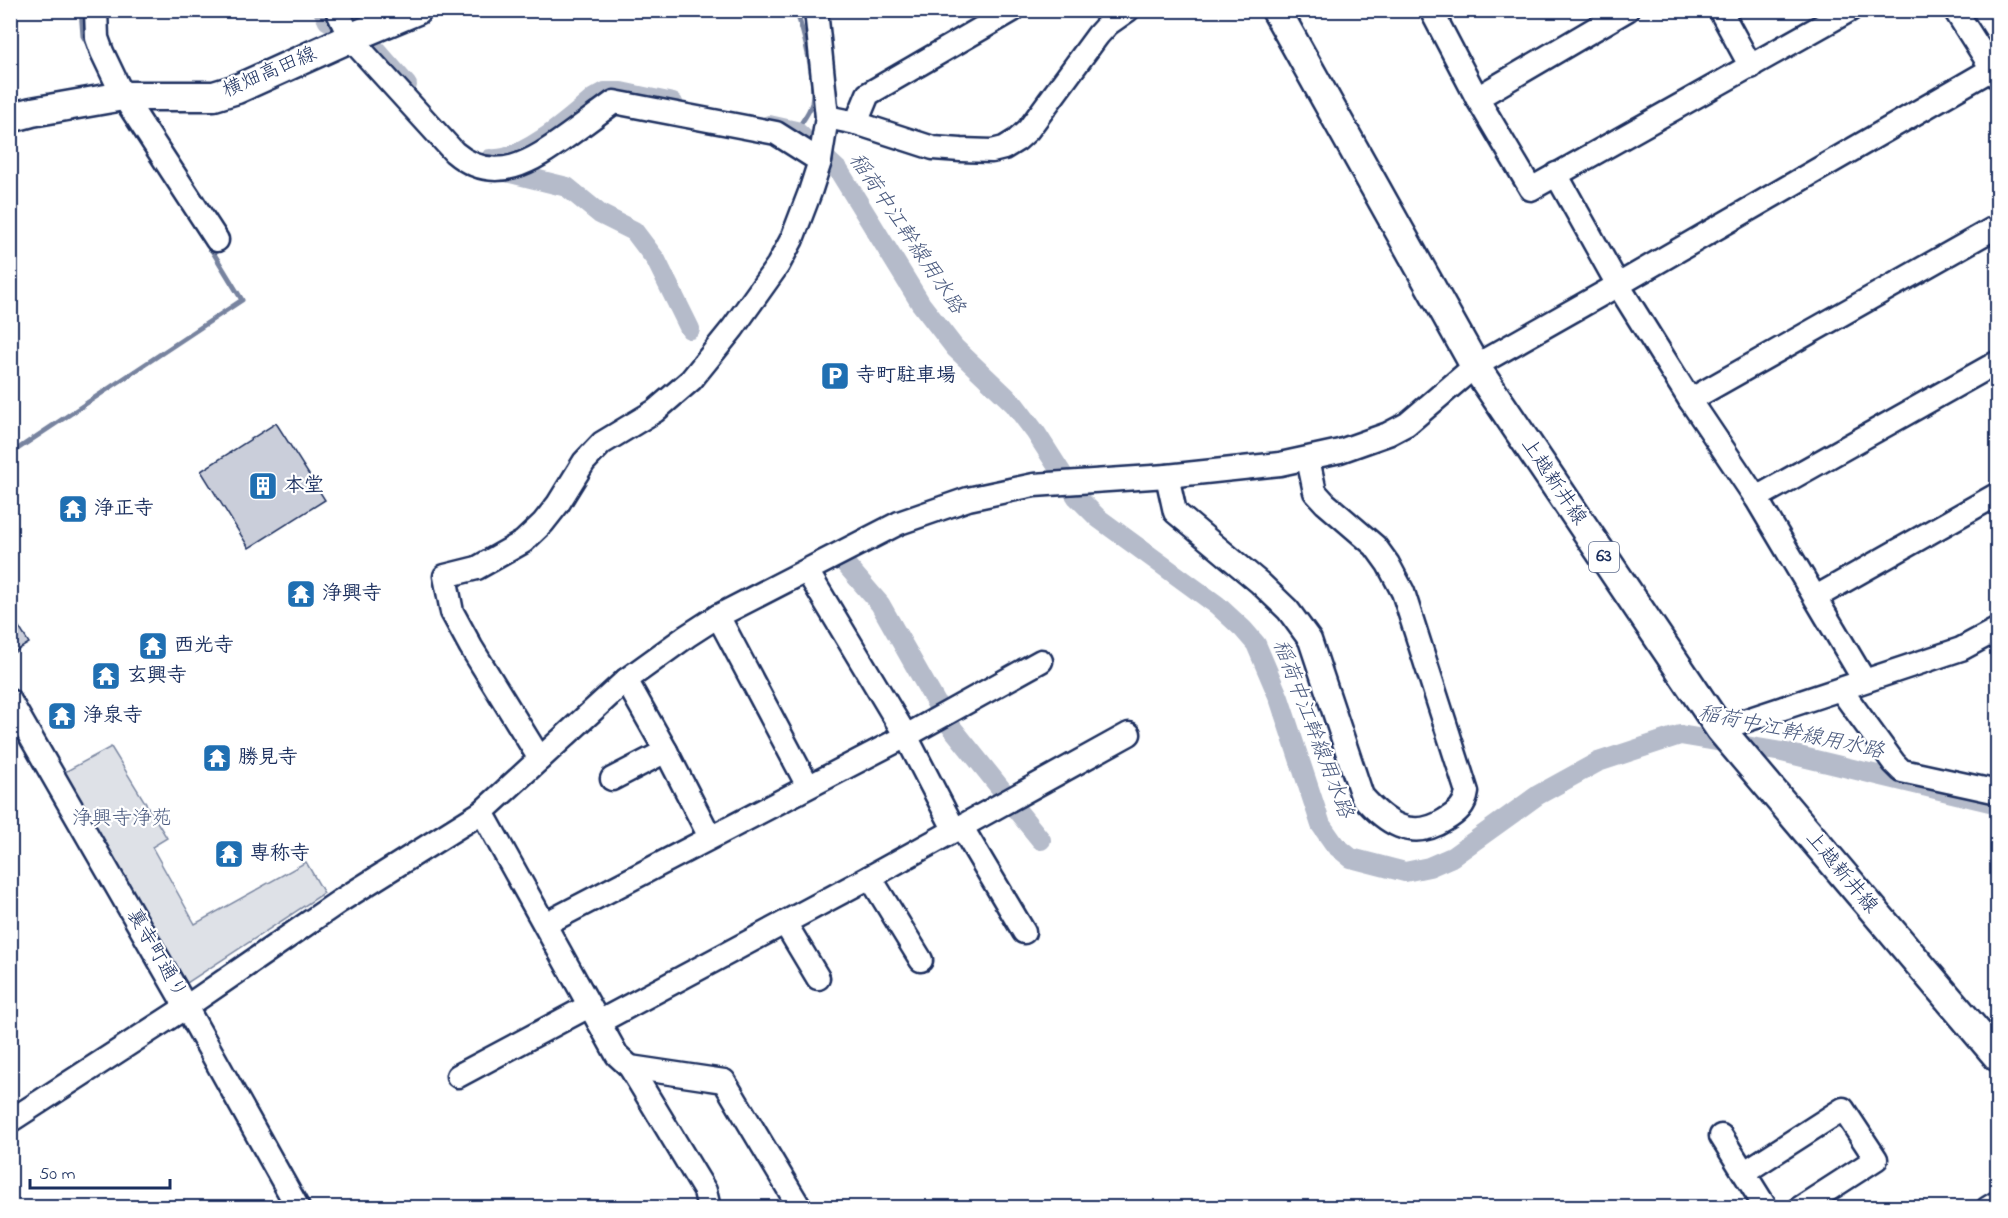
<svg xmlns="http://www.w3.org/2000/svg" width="2008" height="1218" font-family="'Indie Flower','Klee One',sans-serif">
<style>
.green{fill:#dee1e7;stroke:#7c88a2;stroke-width:1.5}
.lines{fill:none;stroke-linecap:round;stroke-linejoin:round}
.stream{stroke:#77839f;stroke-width:5}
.canal{stroke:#b5bbca;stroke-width:20}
.building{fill:#caceda;stroke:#1b2f5e;stroke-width:1.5}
.minor-casing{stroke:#1b2f5e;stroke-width:27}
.major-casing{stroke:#1b2f5e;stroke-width:33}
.minor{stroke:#fff;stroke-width:22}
.major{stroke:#fff;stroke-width:28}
.labels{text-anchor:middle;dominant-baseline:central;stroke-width:4.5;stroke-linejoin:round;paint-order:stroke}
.shield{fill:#fff;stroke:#5f6d8e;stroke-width:1.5}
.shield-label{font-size:18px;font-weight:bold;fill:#1b2f5e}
.street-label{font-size:20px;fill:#1b2f5e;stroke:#fff}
.poi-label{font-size:20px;font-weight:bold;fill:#1b2f5e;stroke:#fff;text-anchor:start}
.park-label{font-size:20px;fill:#4c5c80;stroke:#fff}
.water-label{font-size:21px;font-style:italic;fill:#49597e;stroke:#fff}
</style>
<rect width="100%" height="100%" fill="#fff"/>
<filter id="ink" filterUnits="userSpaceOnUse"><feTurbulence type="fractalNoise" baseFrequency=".0167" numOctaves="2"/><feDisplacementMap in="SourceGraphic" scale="12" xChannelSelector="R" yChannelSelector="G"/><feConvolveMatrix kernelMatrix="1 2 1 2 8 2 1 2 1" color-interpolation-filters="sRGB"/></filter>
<g filter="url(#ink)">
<polygon class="green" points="111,747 167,838 152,847 195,924 306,862 324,893 187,983 61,774"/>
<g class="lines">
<g class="stream">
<polyline points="81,10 83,36 89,46"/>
<path d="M796 131C801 123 810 112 812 103 816 80 804 33 796 10"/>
<polyline points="10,454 242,300 208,244"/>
</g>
<g class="canal">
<polyline points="323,10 328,21"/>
<polyline points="352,10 370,43 407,85"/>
<polyline points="769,125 796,131 839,171 921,304 955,348 1014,404 1036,433 1077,497 1098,518 1217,605 1243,629 1256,644 1279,698 1321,825 1335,845 1351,858 1405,872 1429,867 1452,857 1538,795 1598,762 1680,735 1782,752 1998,804"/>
<path d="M490 159C522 162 571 118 594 98L605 92H621L673 103"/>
<polyline points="495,171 502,171 567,187 600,214 634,231 656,260 690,329"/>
<polyline points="842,560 880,604 939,708"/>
<polyline points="945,719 1006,795"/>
<polyline points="1011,803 1041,840"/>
</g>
</g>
<g class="building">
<polygon points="276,423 325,500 249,548 201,471"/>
<polygon points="10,613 29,643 10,655"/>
</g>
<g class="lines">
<g class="minor-casing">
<g id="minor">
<polyline points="96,10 97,38 102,52 123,96 217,240"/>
<path d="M337 10 350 38 454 152C495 187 533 161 569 135 584 124 599 113 614 102L776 133 820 161"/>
<polyline points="1431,10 1477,98 1531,189 1850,10"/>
<polyline points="1720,10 1751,67"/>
<polyline points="1955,10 1998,78"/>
<polyline points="1477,98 1627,10"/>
<polyline points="827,117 856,123 933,148 961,150 992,151 1004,148 1017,140 1028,130 1098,35 1108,24 1128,10"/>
<polyline points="856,123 868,94 1013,10"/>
<polyline points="1556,174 1618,285 1690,400 1756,498 1864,680"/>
<polyline points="1690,400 1998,226"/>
<path d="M1167 476 1175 512 1260 583 1288 610 1310 640 1362 796C1385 822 1411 842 1445 820 1457 813 1465 806 1467 792L1403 592 1388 564 1375 546 1325 503 1315 492 1308 459"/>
<polyline points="1756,498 1998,362"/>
<polyline points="807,571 906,736 954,829"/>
<polyline points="1816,597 1998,494"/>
<polyline points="718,616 808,786"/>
<polyline points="626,680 666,751 710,837"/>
<polyline points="1841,690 1894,763 1902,771 1998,792"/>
<polyline points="10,701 186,1007 298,1208"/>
<polyline points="1720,729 1961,649 1998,629"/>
<polyline points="540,759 471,647 452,612 445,576 477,568 523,542 543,523 558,504 584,462 602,443 655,411 691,380 733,328 778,265 792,239 810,192 820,161 827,117 816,10"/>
<polyline points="612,779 666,751"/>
<polyline points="482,812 617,1055 630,1067 705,1191 709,1208"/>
<polyline points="961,826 1024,932"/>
<polyline points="870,877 921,960"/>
<polyline points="785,923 818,978"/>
<polyline points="545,924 906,736 1041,661"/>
<polyline points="599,1022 870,877 1129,734"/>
<polyline points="630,1067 724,1081 800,1208"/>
<polyline points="458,1076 589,1006"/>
<polyline points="10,1121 186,1007 340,901 482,812 626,680 687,636 718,616 899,523 968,499 1034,485 1167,476 1280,464 1340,451 1388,434 1407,424 1475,366 1618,285 1992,69"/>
<polyline points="1721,1136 1766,1208"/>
<polyline points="1745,1172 1843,1109 1876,1159 1800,1208"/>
<polyline points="1988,1208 1998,1202"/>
</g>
</g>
<g class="major-casing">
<g id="major">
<polyline points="1276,10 1475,366 1720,729 1998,1057"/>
<polyline points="10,118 32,112 123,96 214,96 237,89 350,38 417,10"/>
</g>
</g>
<use href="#minor" class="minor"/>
<use href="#major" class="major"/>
</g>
</g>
<defs>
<g id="parking-square" transform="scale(1.5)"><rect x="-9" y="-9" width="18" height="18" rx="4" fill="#1f6fb2" stroke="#fff"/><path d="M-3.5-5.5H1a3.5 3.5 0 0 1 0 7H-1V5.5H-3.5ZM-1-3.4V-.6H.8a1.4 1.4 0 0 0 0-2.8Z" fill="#fff"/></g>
<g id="building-square" transform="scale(1.5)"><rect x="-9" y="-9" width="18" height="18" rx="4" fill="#1f6fb2" stroke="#fff"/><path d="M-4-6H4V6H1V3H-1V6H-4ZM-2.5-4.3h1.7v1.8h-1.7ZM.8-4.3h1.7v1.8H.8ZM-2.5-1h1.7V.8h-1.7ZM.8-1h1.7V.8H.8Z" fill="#fff"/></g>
<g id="temple-square" transform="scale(1.5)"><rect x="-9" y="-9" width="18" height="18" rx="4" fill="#1f6fb2" stroke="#fff"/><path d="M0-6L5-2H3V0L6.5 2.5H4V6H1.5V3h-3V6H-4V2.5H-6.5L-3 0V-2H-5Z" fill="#fff"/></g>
</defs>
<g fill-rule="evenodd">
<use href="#parking-square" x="835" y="376"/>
<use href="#building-square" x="263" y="486"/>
<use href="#temple-square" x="73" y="509"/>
<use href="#temple-square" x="301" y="594"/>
<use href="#temple-square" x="153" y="646"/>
<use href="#temple-square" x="106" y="676"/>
<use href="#temple-square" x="62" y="716"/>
<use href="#temple-square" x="217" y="758"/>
<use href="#temple-square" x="229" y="854"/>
</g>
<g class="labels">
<rect class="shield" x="1589" y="542" width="30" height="30" rx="4.5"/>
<g class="shield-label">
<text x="1604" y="557">63</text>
</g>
<g class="street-label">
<text transform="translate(270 73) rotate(-23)">横畑高田線</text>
<text transform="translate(1553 482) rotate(56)">上越新井線</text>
<text transform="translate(1841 873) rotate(50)">上越新井線</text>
<text transform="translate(156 954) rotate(60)">裏寺町通り</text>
</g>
<g class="poi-label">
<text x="856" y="376">寺町駐車場</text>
<text x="284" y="486">本堂</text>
<text x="94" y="509">浄正寺</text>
<text x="322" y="594">浄興寺</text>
<text x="174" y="646">西光寺</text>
<text x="127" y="676">玄興寺</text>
<text x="83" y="716">浄泉寺</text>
<text x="238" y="758">勝見寺</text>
<text x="250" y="854">専称寺</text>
</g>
<g class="park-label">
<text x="122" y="819">浄興寺浄苑</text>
</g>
<g class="water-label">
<text transform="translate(906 234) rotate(56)">稲荷中江幹線用水路</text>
<text transform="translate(1312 729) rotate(69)">稲荷中江幹線用水路</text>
<text transform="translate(1791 733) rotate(12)">稲荷中江幹線用水路</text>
</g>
</g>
<rect width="2008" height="1218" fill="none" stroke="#fff" stroke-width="36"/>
<rect x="18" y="18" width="1972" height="1182" fill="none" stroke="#1b2f5e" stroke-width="2" filter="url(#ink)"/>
<path d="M30 1179v9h140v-9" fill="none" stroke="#1b2f5e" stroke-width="3"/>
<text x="39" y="1179" font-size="18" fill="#1b2f5e" stroke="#ffffff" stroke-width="4.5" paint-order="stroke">50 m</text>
</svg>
